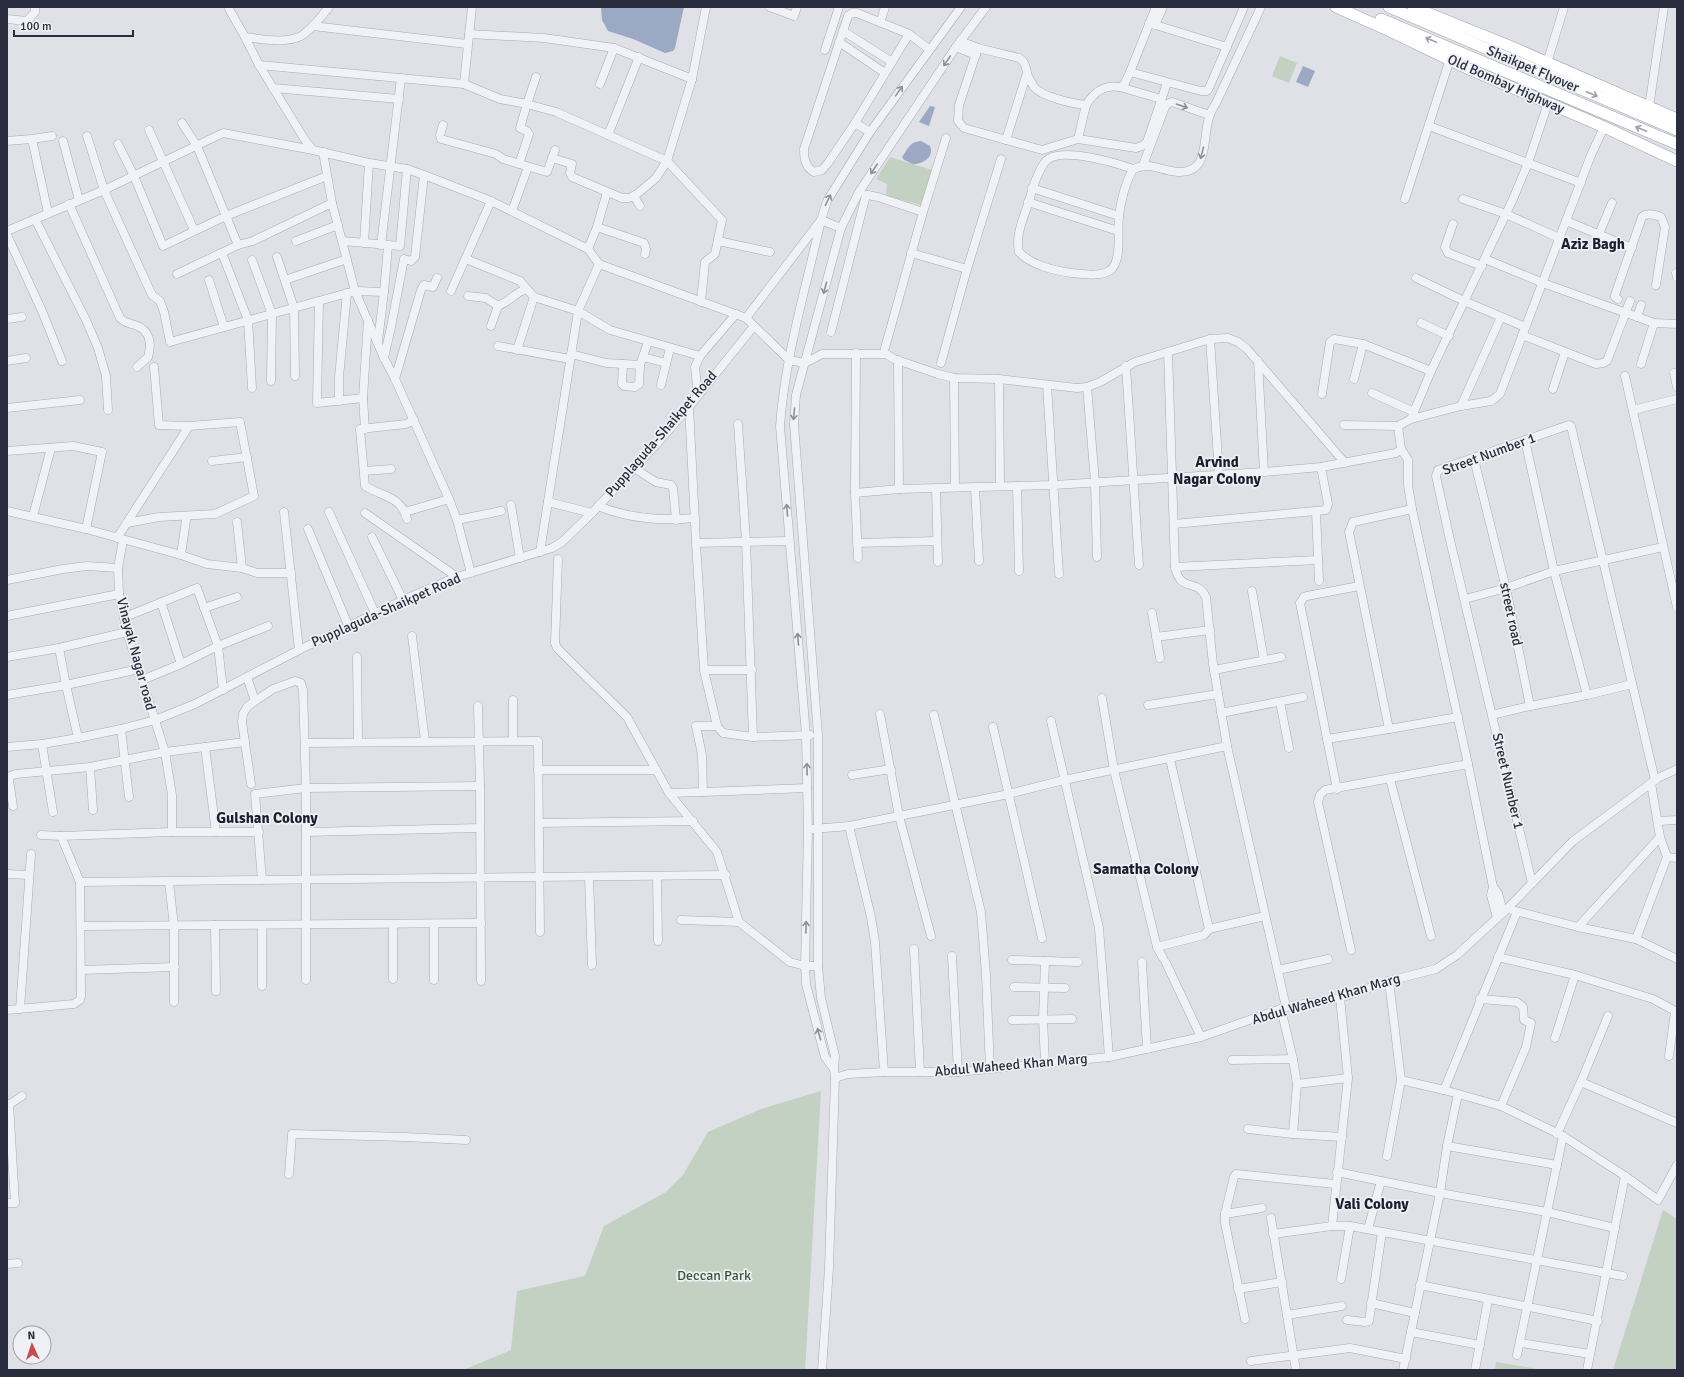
<svg xmlns="http://www.w3.org/2000/svg" width="1684" height="1377" font-family="Signika,sans-serif">
<style>
.green{fill:#c2d1c1}
.water{fill:#9ca9c5}
.lines{fill:none;stroke-linecap:round;stroke-linejoin:round}
.minor-casing{stroke:#a8abb4;stroke-width:9}
.major-casing{stroke:#9fa3b2;stroke-width:12}
.minor{stroke:#f1f2f6;stroke-width:8}
.major{stroke:#fff;stroke-width:11}
.oneway{stroke:#9fa0a8}
.oneway2{stroke:#8d909a}
.labels{text-anchor:middle;dominant-baseline:central;stroke-width:3.5;stroke-linejoin:round;paint-order:stroke}
.street-label{font-size:14px;fill:#292d3d;stroke:#eef0f5}
.park-label{font-size:14px;fill:#375837;stroke:#eef0f5}
.neighbourhood-label{font-size:15px;font-weight:bold;fill:#1b1e2e;stroke:#eef0f5}
</style>
<rect width="100%" height="100%" fill="#dfe1e7"/>
<g class="green">
<polygon points="1280,56 1297,63 1289,83 1272,76"/>
<polygon points="890,157 932,170 921,205 886,196 887,184 876,179"/>
<polygon points="821,1091 805,1370 463,1370 511,1350 517,1291 585,1276 604,1226 666,1192 683,1175 708,1132 761,1109"/>
<polygon points="1663,1210 1677,1219 1677,1370 1613,1370"/>
<polygon points="1496,1362 1544,1370 1495,1370"/>
</g>
<g class="water">
<polygon points="601,7 684,7 675,48 673,51 665,53 633,39 608,31 602,20"/>
<polygon points="1303,66 1315,71 1308,87 1296,82"/>
<polygon points="930,106 935,107 929,126 919,122"/>
<path d="M921 141 930 146C934 156 926 162 916 164 912 165 908 161 904 160L902 157C908 149 909 142 921 141Z"/>
</g>
<g class="lines">
<g class="minor-casing">
<g id="minor">
<polyline points="228,7 245,37"/>
<path d="M329 7C321 17 312 29 301 36 285 44 262 39 245 37L259 65 305 140 313 150 369 163 407 169 424 175 491 201 588 249 599 264 746 318 789 360"/>
<polyline points="770,7 794,16 797,7"/>
<polyline points="1156,7 1130,72 1201,91 1207,91 1209,88 1244,7"/>
<path d="M852 13H857L909 34 855 123 828 163 822 170 814 172C805 167 804 158 804 149L848 16Z"/>
<polyline points="882,17 885,7"/>
<polyline points="7,19 27,21 35,12 35,7"/>
<polyline points="1149,23 1227,47"/>
<polyline points="1155,25 1163,7"/>
<polyline points="313,26 467,44"/>
<polyline points="843,31 892,62"/>
<polyline points="469,34 544,38 614,48 692,79"/>
<polyline points="909,34 929,49"/>
<path d="M960 41 978 48 1019 58C1027 63 1025 68 1028 76 1030 80 1032 84 1034 87 1042 97 1074 104 1086 105 1094 92 1104 84 1120 87L1124 85 1130 72"/>
<polyline points="839,42 885,73"/>
<polyline points="956,47 976,55"/>
<polyline points="978,48 959,105 958,121 964,128 1042,150 1078,139 1136,148 1142,146 1147,142 1167,83"/>
<polyline points="825,50 839,7"/>
<polyline points="1547,63 1564,7"/>
<polyline points="259,65 464,84 472,7"/>
<polyline points="536,77 527,104 556,112 667,161 722,220 715,254 705,262 701,302"/>
<polyline points="464,84 500,99 527,104 520,128 527,131 529,134 519,164"/>
<polyline points="600,84 614,48"/>
<polyline points="1120,87 1161,99"/>
<polyline points="273,88 399,99"/>
<polyline points="1649,107 1664,7"/>
<polyline points="182,123 197,146 238,245"/>
<polyline points="855,123 870,132"/>
<polyline points="443,125 440,135 441,139 496,154 503,159 547,172 555,150"/>
<polyline points="1429,126 1581,183"/>
<polyline points="149,130 194,230"/>
<polyline points="608,135 639,57"/>
<polyline points="87,136 104,190 152,295 160,301 164,312 170,342 355,291 384,292"/>
<polyline points="32,139 48,213"/>
<polyline points="1078,139 1086,105"/>
<polyline points="1006,140 1027,73"/>
<polyline points="7,141 32,139 52,136"/>
<polyline points="63,141 79,200"/>
<polyline points="118,144 134,176 163,246 226,216 327,176"/>
<polyline points="323,152 332,203 355,291 384,358 395,379 449,499 457,520 471,573"/>
<polyline points="552,158 572,164 570,173 572,177 622,198 629,198 637,194 656,178 667,161 692,79 706,7"/>
<polyline points="1143,165 1165,107 1167,104 1172,102 1209,115"/>
<path d="M1133 169C1116 163 1060 146 1046 161 1038 170 1032 190 1029 201 1024 217 1015 235 1019 252 1031 265 1055 271 1072 273 1083 274 1099 277 1109 271 1123 263 1117 230 1119 216 1121 199 1125 184 1133 169 1151 161 1160 171 1178 172 1212 173 1201 136 1210 115 1211 110 1215 106 1217 101L1261 7"/>
<polyline points="1032,188 1119,216"/>
<polyline points="868,195 878,197 923,212"/>
<polyline points="634,196 640,206"/>
<polyline points="1405,199 1450,59"/>
<polyline points="1463,199 1506,214 1559,238"/>
<polyline points="1028,202 1118,231"/>
<path d="M69 204 120 318C125 323 129 323 135 325 150 330 152 343 148 357L137 367"/>
<polyline points="512,211 528,167"/>
<polyline points="35,219 86,320 98,348 106,376 108,410"/>
<polyline points="1566,221 1632,248"/>
<polyline points="1453,224 1445,247 1448,253 1482,266"/>
<polyline points="597,227 644,243 646,249 645,254"/>
<polyline points="7,231 104,190 223,133 313,150"/>
<polyline points="1599,234 1612,203"/>
<polyline points="7,235 42,311 62,361"/>
<polyline points="296,241 338,225"/>
<polyline points="343,241 400,246 407,169"/>
<polyline points="718,241 770,252"/>
<polyline points="364,243 369,163"/>
<polyline points="381,245 401,78"/>
<polyline points="588,249 597,227 607,192"/>
<polyline points="222,253 248,320 252,388"/>
<polyline points="911,253 967,269"/>
<polyline points="277,257 294,308 295,376"/>
<polyline points="466,259 520,281 534,297 578,311 610,330 700,356"/>
<polyline points="1485,259 1543,283 1654,323 1677,324"/>
<polyline points="252,260 272,314 271,381"/>
<polyline points="1676,273 1677,277"/>
<polyline points="177,274 238,245 253,241 332,203"/>
<polyline points="1416,278 1464,301 1525,327"/>
<polyline points="209,280 224,327"/>
<polyline points="285,280 347,259"/>
<polyline points="451,291 491,201"/>
<polyline points="468,296 486,298 498,306"/>
<path d="M1618 299 1615 297V295L1642 217C1647 212 1655 215 1661 217L1665 227 1656 285"/>
<polyline points="319,301 317,403 363,398"/>
<path d="M498 306C510 301 515 293 526 289"/>
<polyline points="1637,317 1641,305"/>
<polyline points="746,318 821,220 841,228"/>
<polyline points="7,319 22,317"/>
<polyline points="1421,323 1449,336"/>
<polyline points="491,326 498,306"/>
<polyline points="831,332 866,195"/>
<polyline points="1522,335 1596,364 1603,363 1607,361 1630,301"/>
<polyline points="1210,339 1219,474"/>
<polyline points="378,341 384,292 388,246"/>
<polyline points="498,346 570,359"/>
<polyline points="885,348 923,212 946,138"/>
<polyline points="517,350 534,297"/>
<path d="M1168 352 1175 567C1181 594 1196 577 1206 597L1213 664 1227 746 1286 1007"/>
<polyline points="856,353 855,493 858,558"/>
<polyline points="571,354 606,363 640,365 648,342"/>
<polyline points="643,357 666,363"/>
<polyline points="384,358 391,327 404,259 411,261 415,257 424,175"/>
<polyline points="789,360 805,363 822,354 886,354 894,359 938,374 954,378 999,379 1077,388 1087,387 1100,382 1135,362 1210,339 1228,338 1238,342 1247,349 1345,463"/>
<polyline points="898,360 899,489"/>
<polyline points="7,361 26,358"/>
<polyline points="1258,361 1264,472"/>
<polyline points="941,363 967,269 1001,159"/>
<polyline points="623,364 622,384 624,386 635,387 639,384 640,365"/>
<polyline points="1641,364 1654,323"/>
<polyline points="1126,366 1139,565"/>
<polyline points="1674,373 1677,387"/>
<polyline points="1625,376 1677,607"/>
<polyline points="954,378 955,487"/>
<polyline points="395,379 421,290 424,285 433,287 437,278"/>
<polyline points="999,379 1000,486"/>
<polyline points="1354,379 1363,344"/>
<polyline points="661,385 670,348"/>
<polyline points="1047,385 1059,574"/>
<polyline points="1087,387 1095,482 1097,557"/>
<polyline points="1553,389 1565,352"/>
<polyline points="1372,393 1414,412"/>
<polyline points="1322,394 1330,342 1334,339 1363,344 1431,371"/>
<polyline points="698,396 695,367 700,356 736,314"/>
<polyline points="339,401 339,377 347,293"/>
<polyline points="1461,406 1501,317"/>
<polyline points="689,407 696,543"/>
<polyline points="7,408 80,400"/>
<polyline points="1633,410 1677,399"/>
<polyline points="1411,419 1431,371 1513,199 1528,163 1548,103"/>
<polyline points="738,424 746,541 753,737"/>
<polyline points="1344,425 1398,426 1411,419 1461,406 1491,401 1500,394 1591,155 1604,127"/>
<polyline points="365,429 363,398 368,320"/>
<polyline points="1401,449 1408,460 1408,485 1412,509 1468,764 1493,887 1498,893 1503,912"/>
<polyline points="7,451 73,446 102,452 86,529"/>
<polyline points="1474,459 1506,588 1530,706 1587,695 1554,571 1525,440"/>
<polyline points="212,461 247,457"/>
<polyline points="634,468 656,482 671,485 673,488 676,520"/>
<polyline points="364,471 391,469"/>
<polyline points="1017,486 1019,571"/>
<polyline points="975,488 979,561"/>
<polyline points="936,489 938,562"/>
<polyline points="855,493 899,489 1054,485 1264,472 1321,467 1396,453 1401,449 1398,426"/>
<polyline points="548,502 592,513"/>
<polyline points="511,505 520,558"/>
<path d="M598 506C630 519 661 521 695 518"/>
<polyline points="7,511 86,529 181,555 207,564 242,568 257,573 291,573"/>
<polyline points="284,512 299,650"/>
<polyline points="329,512 375,613"/>
<polyline points="405,512 449,499"/>
<polyline points="1316,512 1319,581"/>
<polyline points="365,513 457,577"/>
<polyline points="33,516 51,448"/>
<path d="M407 519C401 496 383 497 365 486L360 429 406 424 414 420"/>
<polyline points="457,520 501,511"/>
<polyline points="237,522 242,568"/>
<polyline points="127,523 159,517 215,514 254,496 240,422 189,426 159,425 154,367"/>
<polyline points="1174,524 1326,510 1328,504 1321,467"/>
<polyline points="308,529 348,625"/>
<polyline points="372,537 403,600"/>
<polyline points="117,538 189,426"/>
<polyline points="123,540 118,568 119,594 127,632 165,752 172,795 172,832"/>
<polyline points="857,543 937,541"/>
<polyline points="540,552 578,311 599,264"/>
<polyline points="181,555 186,520"/>
<polyline points="558,559 555,643 557,648 627,717 669,793 717,852 739,922 790,962 805,966 818,966"/>
<polyline points="1175,567 1318,560"/>
<polyline points="7,580 63,569 87,566 118,568"/>
<polyline points="1252,591 1264,660"/>
<polyline points="1465,599 1506,588 1554,571 1663,547"/>
<polyline points="161,602 181,664"/>
<polyline points="204,608 237,597"/>
<polyline points="1152,613 1160,658"/>
<polyline points="7,616 119,594"/>
<polyline points="125,617 197,588 218,646 268,626"/>
<polyline points="412,636 425,741"/>
<polyline points="1156,637 1210,630"/>
<polyline points="59,648 66,685 78,738"/>
<polyline points="7,657 59,648 127,632"/>
<polyline points="357,657 358,742"/>
<polyline points="704,670 696,543 789,541"/>
<polyline points="752,670 704,670 717,726 723,733 753,737 810,735"/>
<polyline points="1214,670 1281,657"/>
<polyline points="247,677 255,701"/>
<polyline points="142,680 181,664 218,646 223,690"/>
<polyline points="7,695 66,685 139,669"/>
<polyline points="1587,695 1632,684"/>
<polyline points="1102,698 1114,770 1157,947 1163,958"/>
<polyline points="513,700 513,740"/>
<polyline points="1280,702 1289,748"/>
<polyline points="1148,705 1218,694"/>
<polyline points="478,706 480,786 481,981"/>
<polyline points="1221,713 1303,697"/>
<polyline points="880,714 899,816 931,936"/>
<polyline points="934,715 981,912 986,975 990,1068"/>
<polyline points="1492,715 1530,706"/>
<polyline points="1051,721 1099,928 1109,1057"/>
<polyline points="993,727 1042,938"/>
<polyline points="121,729 129,797"/>
<polyline points="1389,729 1458,717"/>
<polyline points="1327,739 1389,729 1349,532 1353,522 1412,509"/>
<polyline points="305,743 538,741 540,932"/>
<polyline points="42,744 53,812"/>
<polyline points="7,747 42,744 78,738 121,729 155,720 195,704 299,650 403,600 457,577 552,548 562,542 592,513 653,448 689,407 754,326"/>
<polyline points="205,747 216,832"/>
<polyline points="1170,759 1209,929"/>
<polyline points="90,767 93,810"/>
<polyline points="538,770 656,770"/>
<polyline points="852,775 891,769"/>
<polyline points="1390,779 1431,936"/>
<polyline points="251,784 242,722 243,714 247,707 255,701 273,689 295,681 301,683 303,690 306,788 306,980"/>
<polyline points="1337,789 1300,603 1304,597 1307,596 1359,586"/>
<polyline points="703,792 807,788"/>
<polyline points="669,793 703,792 702,755 696,726 717,726"/>
<polyline points="13,806 9,780 10,776 16,774 90,767 165,752 245,742"/>
<polyline points="1659,821 1677,820"/>
<polyline points="539,823 693,821"/>
<polyline points="849,826 871,917 875,942 884,1072"/>
<polyline points="813,829 849,826 1009,794 1064,780 1227,746"/>
<polyline points="306,832 480,828"/>
<polyline points="41,835 61,836"/>
<polyline points="1667,857 1677,858"/>
<polyline points="7,874 29,875"/>
<polyline points="657,876 658,941"/>
<polyline points="589,877 592,965"/>
<polyline points="262,880 255,794 306,788 480,786"/>
<polyline points="80,882 726,875"/>
<polyline points="169,882 174,926 174,1002"/>
<polyline points="1532,883 1450,540 1436,476 1438,470 1569,425 1571,426 1655,780"/>
<polyline points="1493,887 1491,895 1497,918"/>
<polyline points="1512,910 1578,927 1636,939 1677,959"/>
<polyline points="681,920 739,922"/>
<polyline points="434,924 434,980"/>
<polyline points="215,925 216,991"/>
<polyline points="262,925 262,986"/>
<polyline points="393,925 393,979"/>
<polyline points="81,926 481,923"/>
<polyline points="1578,927 1660,837"/>
<polyline points="1636,939 1667,857 1660,837 1651,783"/>
<polyline points="1157,947 1204,935 1209,929 1265,916"/>
<polyline points="914,949 920,1072"/>
<polyline points="1351,950 1318,802 1320,795 1325,790 1468,764"/>
<polyline points="952,956 958,1072"/>
<polyline points="1498,957 1575,975 1653,999 1677,1012"/>
<polyline points="1012,960 1078,962"/>
<polyline points="1142,962 1147,1049"/>
<polyline points="1166,963 1201,1037"/>
<polyline points="81,970 175,967"/>
<polyline points="1278,970 1328,959"/>
<polyline points="1014,987 1065,988"/>
<polyline points="1480,999 1517,1002 1523,1007 1524,1020 1531,1023 1526,1047 1501,1106"/>
<polyline points="20,1009 31,854"/>
<polyline points="1281,1009 1293,1059 1297,1084 1293,1134"/>
<polyline points="7,1010 74,1004 80,1000 81,996 80,882 61,836 172,832 259,832"/>
<polyline points="1012,1020 1072,1019"/>
<polyline points="1555,1038 1575,975"/>
<polyline points="1669,1056 1675,1012"/>
<polyline points="1232,1060 1293,1059"/>
<polyline points="1045,1063 1043,1019 1045,961"/>
<path d="M834 1069 825 1057 806 984 805 966 808 830 806 735 780 426C785 356 806 288 821 220L827 201 870 132 961 7"/>
<polyline points="835,1078 848,1074 884,1072 958,1072 1109,1057 1201,1037 1286,1007 1340,998 1389,981 1436,969 1457,955 1508,908 1573,841 1658,778 1677,769"/>
<polyline points="1401,1080 1444,1090 1501,1106 1563,1136 1625,1176 1658,1200 1677,1165"/>
<polyline points="1581,1082 1677,1123"/>
<polyline points="1297,1084 1348,1078"/>
<polyline points="1444,1090 1517,912"/>
<polyline points="7,1106 22,1096"/>
<polyline points="1248,1129 1293,1134 1342,1137"/>
<polyline points="1557,1134 1583,1077 1608,1016"/>
<polyline points="1447,1146 1557,1165"/>
<polyline points="1387,1156 1401,1080 1389,981"/>
<polyline points="1337,1172 1440,1193 1547,1212 1615,1228"/>
<polyline points="289,1174 292,1134 405,1137 466,1140"/>
<polyline points="7,1203 15,1203 9,1104"/>
<polyline points="1225,1214 1262,1208"/>
<polyline points="1271,1218 1296,1370"/>
<polyline points="1332,1226 1348,1078 1340,998"/>
<polyline points="1368,1229 1381,1181"/>
<polyline points="1273,1234 1332,1226 1350,1226 1623,1276"/>
<polyline points="7,1264 18,1263"/>
<polyline points="1341,1279 1350,1226"/>
<polyline points="1420,1285 1598,1321"/>
<polyline points="1238,1289 1282,1282"/>
<polyline points="1371,1303 1415,1313"/>
<polyline points="1287,1315 1342,1306"/>
<polyline points="1245,1319 1225,1223 1225,1214 1234,1177 1236,1174 1335,1184"/>
<polyline points="1347,1320 1365,1322 1369,1321 1382,1232"/>
<polyline points="1411,1332 1480,1345"/>
<polyline points="1521,1343 1590,1354"/>
<polyline points="1517,1355 1563,1136"/>
<polyline points="1251,1361 1350,1348 1406,1359"/>
<polyline points="822,1370 829,1268 835,1078 834,1069 835,1056 821,998 818,966 818,735 794,424 796,395 841,228 859,192 956,47 986,7"/>
<polyline points="1403,1370 1440,1193 1447,1146 1458,1094"/>
<polyline points="1475,1370 1488,1300"/>
<polyline points="1587,1370 1625,1176"/>
</g>
</g>
<g class="major-casing">
<g id="major">
<polyline points="1336,7 1390,31 1469,69 1604,127 1677,161"/>
<polyline points="1389,7 1677,130"/>
<polyline points="1413,7 1507,45 1677,119"/>
<polyline points="1381,19 1677,144"/>
</g>
</g>
<use href="#minor" class="minor"/>
<use href="#major" class="major"/>
</g>
<defs><path id="oneway-shaft" d="M-6 0H5M1.5-3L5.5 0L1.5 3" fill="none" stroke-width="1.6" stroke-linecap="round" stroke-linejoin="round"/></defs>
<g class="oneway">
<use href="#oneway-shaft" transform="translate(1431 40) rotate(-157)"/>
<use href="#oneway-shaft" transform="translate(1592 94) rotate(23)"/>
<use href="#oneway-shaft" transform="translate(1641 129) rotate(-157)"/>
</g>
<g class="oneway2">
<use href="#oneway-shaft" transform="translate(947 61) rotate(124)"/>
<use href="#oneway-shaft" transform="translate(899 91) rotate(-55)"/>
<use href="#oneway-shaft" transform="translate(1182 106) rotate(19)"/>
<use href="#oneway-shaft" transform="translate(1202 153) rotate(104)"/>
<use href="#oneway-shaft" transform="translate(874 169) rotate(123)"/>
<use href="#oneway-shaft" transform="translate(828 200) rotate(-64)"/>
<use href="#oneway-shaft" transform="translate(825 288) rotate(105)"/>
<use href="#oneway-shaft" transform="translate(794 414) rotate(95)"/>
<use href="#oneway-shaft" transform="translate(787 510) rotate(-95)"/>
<use href="#oneway-shaft" transform="translate(798 639) rotate(-95)"/>
<use href="#oneway-shaft" transform="translate(807 769) rotate(-91)"/>
<use href="#oneway-shaft" transform="translate(806 927) rotate(-89)"/>
<use href="#oneway-shaft" transform="translate(819 1034) rotate(-105)"/>
</g>
<g class="labels">
<g class="street-label">
<text transform="translate(1533 69) rotate(23)">Shaikpet Flyover</text>
<text transform="translate(1506 84) rotate(24)">Old Bombay Highway</text>
<text transform="translate(661 434) rotate(-49)">Pupplaguda-Shaikpet Road</text>
<text transform="translate(1489 454) rotate(-20)">Street Number 1</text>
<text transform="translate(386 610) rotate(-24)">Pupplaguda-Shaikpet Road</text>
<text transform="translate(1511 614) rotate(78)">street road</text>
<text transform="translate(136 654) rotate(75)">Vinayak Nagar road</text>
<text transform="translate(1508 781) rotate(77)">Street Number 1</text>
<text transform="translate(1326 999) rotate(-16)">Abdul Waheed Khan Marg</text>
<text transform="translate(1011 1065) rotate(-5)">Abdul Waheed Khan Marg</text>
</g>
<g class="park-label">
<text x="714" y="1275">Deccan Park</text>
</g>
<g class="neighbourhood-label">
<text x="1593" y="244">Aziz Bagh</text>
<text x="1217" y="462">Arvind<tspan x="1217" dy="17">Nagar Colony</tspan></text>
<text x="267" y="818">Gulshan Colony</text>
<text x="1146" y="869">Samatha Colony</text>
<text x="1372" y="1204">Vali Colony</text>
</g>
</g>
<rect width="1684" height="1377" fill="none" stroke="#292d3d" stroke-width="16"/>
<g transform="translate(32 1345) rotate(357)"><circle r="19" fill="#eef0f5" stroke="#9fa2ab"/>
<path d="M0-3L7 15L0 10L-7 15Z" fill="#c54e4b"/>
<text y="-6" font-size="11" font-weight="bold" text-anchor="middle" fill="#292d3d">N</text>
</g>
<path d="M14 30v6h119v-6" fill="none" stroke="#292d3d" stroke-width="2"/>
<text x="20" y="30" font-size="12" fill="#292d3d" stroke="#eef0f5" stroke-width="3" paint-order="stroke">100 m</text>
</svg>
